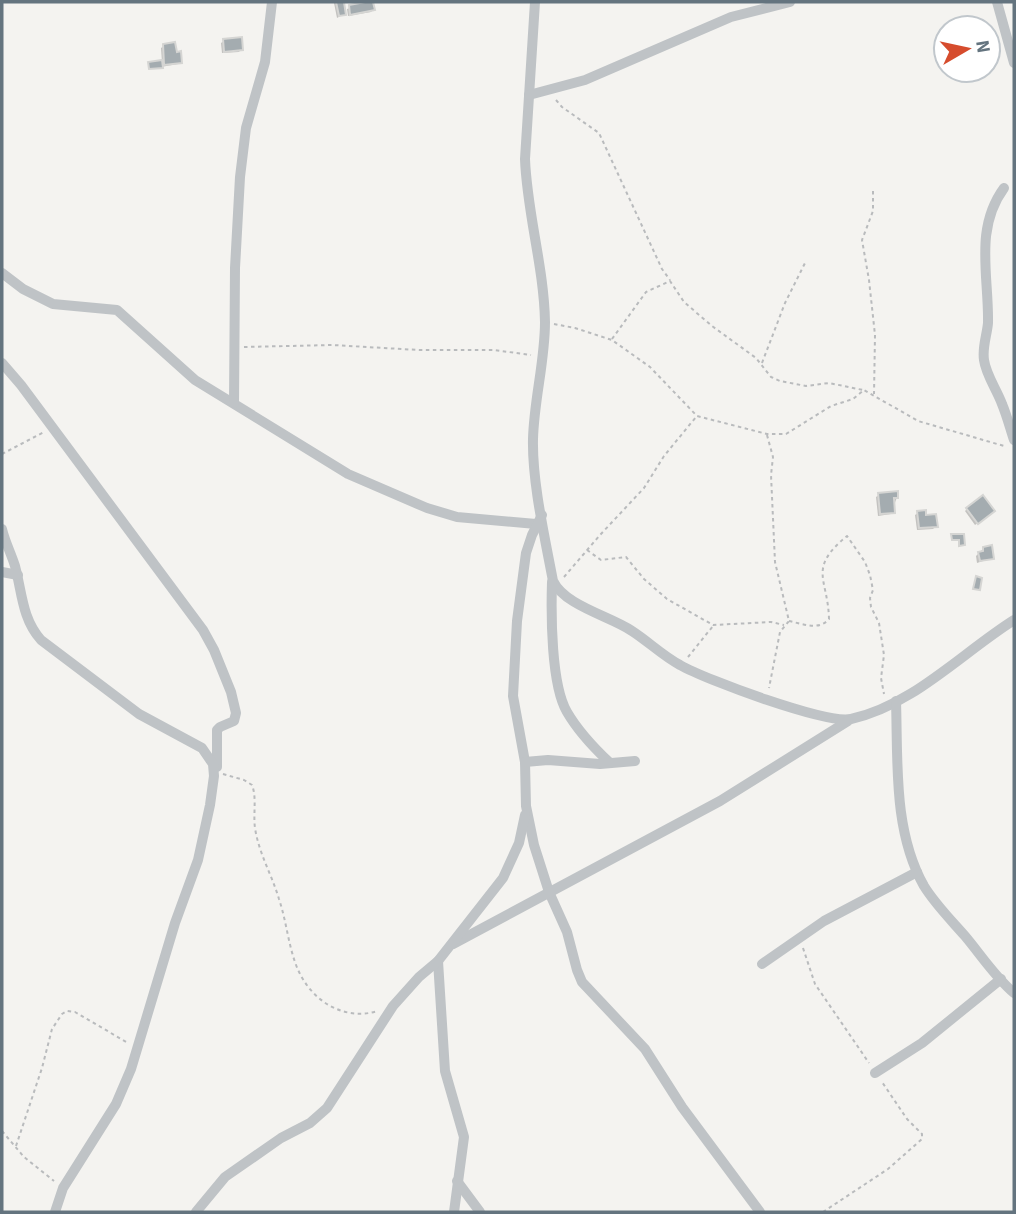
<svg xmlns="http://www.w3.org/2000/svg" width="1016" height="1214" font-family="'Source Sans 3',sans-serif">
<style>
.shadow{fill:#0003}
.building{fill:#a4acb0;stroke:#d5d5d3;stroke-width:2}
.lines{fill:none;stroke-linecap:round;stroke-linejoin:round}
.path{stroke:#b9bbbd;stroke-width:2;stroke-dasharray:3.5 3.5;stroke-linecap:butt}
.street{stroke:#bfc3c6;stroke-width:10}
</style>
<rect width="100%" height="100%" fill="#f4f3f0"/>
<g class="shadow">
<polygon points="342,2 344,14 337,18 334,3"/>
<polygon points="362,2 372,2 373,10 371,12 348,16 347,9 363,4"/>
<polygon points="224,41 241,49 239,52 222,53 221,43"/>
<polygon points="164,46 180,62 178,64 149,69 149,64 162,62 161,48"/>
<polygon points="879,495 897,497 891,514 878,516 876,497"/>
<polygon points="967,509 990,514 975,525 965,511"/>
<polygon points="918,513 925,517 936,526 933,529 917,530 915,515"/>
<polygon points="983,549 992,558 977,563 976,556"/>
</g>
<g class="building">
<polygon points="336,2 344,2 346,15 339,16"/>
<polygon points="365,2 373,2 375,10 350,15 349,5"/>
<polygon points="242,37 243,50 224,52 223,39"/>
<polygon points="175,42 177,52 181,51 182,63 164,65 163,44"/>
<polygon points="162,60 163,68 149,69 148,62"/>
<polygon points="898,491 898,498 894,498 895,513 880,514 878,493"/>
<polygon points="983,495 995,511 978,524 966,508"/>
<polygon points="926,510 926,515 936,514 938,527 919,528 917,511"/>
<polygon points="951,534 964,534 965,545 959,546 959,540 952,540"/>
<polygon points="992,545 994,559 980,561 978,552 983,551 983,547"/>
<polygon points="976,576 982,578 980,590 973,589"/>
</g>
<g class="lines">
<g class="path">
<polyline points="556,100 562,107 599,133 662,269 670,280"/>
<polyline points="873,191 873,211 862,240 869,280 875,335 874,394"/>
<polyline points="554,324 575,328 612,340 650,367 697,416 767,434 786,434 831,406 853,399 864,390 918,421 1004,446"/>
<polyline points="612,339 646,292 670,281 684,302 712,326 756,358 771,377 780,381 806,386 829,383 863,390"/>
<polyline points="244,347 332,345 419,350 494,350 531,355"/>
<polyline points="762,363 785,303 806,261"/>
<polyline points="767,435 773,457 771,475 775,562 789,621 780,632 769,688"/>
<polyline points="2,454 44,432"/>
<polyline points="587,550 601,560 626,557 644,579 667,599 713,625 771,622 784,625"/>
<polyline points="564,577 600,535 644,488 664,456 696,417"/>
<path d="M789 621C803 624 819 631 829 619 828 578 807 569 847 536L865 562 870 575 873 590 870 598 871 607 879 623 884 655 881 678 884 694"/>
<polyline points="688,657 713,626"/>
<path d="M223 774 244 780 252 785C257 798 253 814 255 828 259 854 272 875 279 899 286 920 288 942 295 962 307 998 341 1022 378 1011"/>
<polyline points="803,948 815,984 869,1063"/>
<polyline points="2,1131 24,1157 54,1181"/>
<polyline points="16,1146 42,1068 52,1029 62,1014 67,1011 75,1012 128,1043"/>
<polyline points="823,1212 888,1169 922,1139 922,1134 907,1119 882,1082"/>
</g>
<g class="street">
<path d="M535 2 525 159C527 213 544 267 545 322 545 361 534 400 533 439 532 482 545 538 553 581 565 606 610 616 632 631 649 642 663 656 680 665 706 680 826 724 851 719 912 706 963 652 1014 620"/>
<polyline points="997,2 1014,63"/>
<polyline points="529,95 585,80 731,17 790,2"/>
<path d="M1004 188C974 229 989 276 988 323 987 335 982 347 984 360 986 375 997 390 1002 404 1007 416 1010 428 1014 440"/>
<polyline points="2,273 23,289 53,304 117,310 195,380 348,474 427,508 457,517 536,524"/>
<polyline points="2,363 21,385 203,630 214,650 231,692 236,713 234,721 220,727 217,730 217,767"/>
<polyline points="234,403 235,268 240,177 246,128 265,62 272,2"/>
<polyline points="542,515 532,535 526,553 517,621 513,696 525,762 526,806 534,845 549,892 567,932 577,970 582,982 645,1049 682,1107 760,1212"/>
<path d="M2 529C5 542 11 553 15 566 22 592 22 619 41 640L139 714 202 748 213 764 214 776 210 805 198 860 175 923 131 1069 116 1104 63 1188 55 1212"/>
<polyline points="2,572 18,575"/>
<path d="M552 582C551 614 551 685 567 712 578 731 594 748 610 763"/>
<path d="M896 701C898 762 893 831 924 886 935 904 951 920 965 936 981 955 995 977 1014 993"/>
<polyline points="525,762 548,760 600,764 635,761"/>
<polyline points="453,944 720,801 848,721"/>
<polyline points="438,961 445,1071 464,1137 454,1212"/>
<polyline points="762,964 824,921 917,872"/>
<polyline points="875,1073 922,1043 1001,979"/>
<polyline points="457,1181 480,1212"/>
<polyline points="196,1212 225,1177 281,1138 310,1123 327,1108 393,1006 419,977 438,961 503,878 519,843 525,815"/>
</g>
</g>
<rect width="1016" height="1214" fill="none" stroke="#64747f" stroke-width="7"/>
<g transform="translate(967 49) rotate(81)"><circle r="33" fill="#ffffff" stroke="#c1c7cc" stroke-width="2"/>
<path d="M0-5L12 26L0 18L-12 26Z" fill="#d64c2d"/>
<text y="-10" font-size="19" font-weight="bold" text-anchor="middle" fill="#64747f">N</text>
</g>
</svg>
